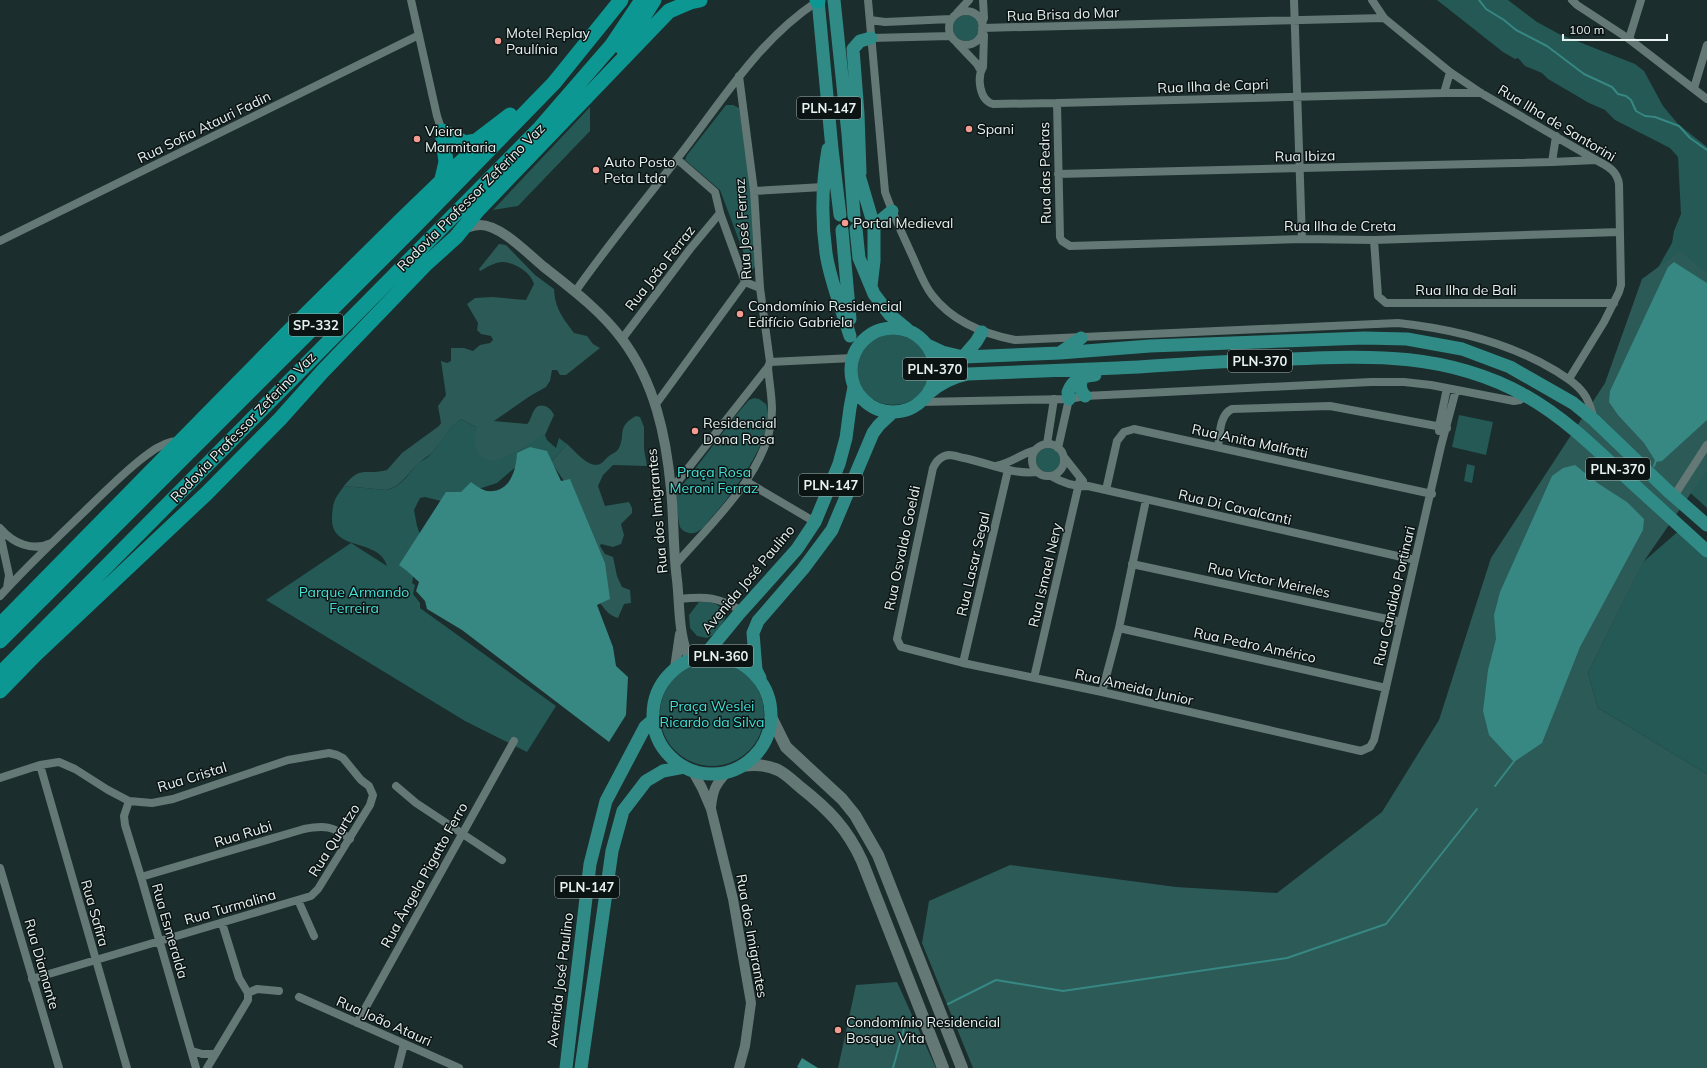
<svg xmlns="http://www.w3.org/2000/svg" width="1707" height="1068" font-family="Mulish,sans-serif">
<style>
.green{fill:#245956}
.forest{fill:#2b5a57}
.water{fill:#378782}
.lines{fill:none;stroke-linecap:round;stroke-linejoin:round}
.stream{stroke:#378782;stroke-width:2}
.minor{stroke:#647876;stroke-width:8}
.tertiary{stroke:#647876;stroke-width:10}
.secondary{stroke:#647876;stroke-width:12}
.primary{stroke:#308b87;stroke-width:13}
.motorway{stroke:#0d9792;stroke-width:15}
.poi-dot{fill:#f59c92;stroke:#0c1413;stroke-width:1.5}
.labels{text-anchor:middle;stroke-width:3;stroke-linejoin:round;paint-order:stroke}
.shield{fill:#0c1413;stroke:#a5afae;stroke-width:1}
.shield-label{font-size:13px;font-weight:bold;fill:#e6f1f0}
.street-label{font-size:14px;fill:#e6f1f0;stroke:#0c1413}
.poi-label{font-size:14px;fill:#e6f1f0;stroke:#0c1413;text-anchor:start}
.park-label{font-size:14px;fill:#44e1d9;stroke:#0c1413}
</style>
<rect width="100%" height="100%" fill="#1b2d2c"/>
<!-- green -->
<path class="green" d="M1437,0H1508L1537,22L1559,34L1635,64L1644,71L1663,106L1678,124L1707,147V412L1655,273L1672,243L1674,231L1681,214L1678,157L1670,148L1615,120L1605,110L1589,103L1548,79L1542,73L1525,66L1518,58L1515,59L1503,52Z
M953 28a13 13 0 1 1 26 0a13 13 0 1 1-26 0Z
M726,105H733L739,108L752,197L755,266L752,270L746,259L720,190L685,160L687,155Z
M590,107V131L518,206L493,210Z
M856 368a37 37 0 1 1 74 0a37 37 0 1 1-74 0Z
M754,398L759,399L766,404C778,434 731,496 712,517C707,523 702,531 694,533C689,534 683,532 680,527C678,520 675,497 678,491L741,409L749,400Z
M1459,415L1493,422L1486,455L1452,447Z
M461,419L476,427L475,433L508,456L531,441L545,435L547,440L556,448L559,438L567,444L551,462L532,453L497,483L441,501L425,497L420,498L414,510L417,526L421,537L412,583L415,585L413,594L420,603V608L556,706L527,752L465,721L266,600L351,543L387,566C379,537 330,553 332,517C333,500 335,499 344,486L386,490C400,488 408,475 416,465C420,461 425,460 429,456C441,444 447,428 461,419Z
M1036 460a12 12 0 1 1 24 0a12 12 0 1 1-24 0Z
M1707,456V508L1685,488Z
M1467,464L1475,466L1472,483L1464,481Z
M1682,528L1707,551V774L1598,708L1588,673L1642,563Z
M699,602C711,601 719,603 726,614C724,624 717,634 707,638L697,636L690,628L689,615Z
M660 714a52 52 0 1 1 104 0a52 52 0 1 1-104 0Z"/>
<!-- forest -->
<path class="forest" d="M499,244L506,245L535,275L554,289C555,309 563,318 574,333L587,336L593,344L600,348L566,375H560L557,370H552L550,381L546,387L530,396L494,421L527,424C533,419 532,402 545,406C550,408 552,411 554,415L545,435C530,442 508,460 492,461C487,461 483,458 479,454C473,446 474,436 476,427L461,419C449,427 444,439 435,449C430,456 424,458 419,463C408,472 402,487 386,490L344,486C361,464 365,476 387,470L402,453L439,426L441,423L438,406L446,395L441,361L447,363L451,361V348H464L473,351L480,345L490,343L493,340L491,336L481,334L477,330L478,323L467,304L475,298L492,297L526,300L534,284C530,272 517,264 504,262C496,261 487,267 480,271L479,269Z
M1680,251L1707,273V470L1642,564L1588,673L1598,708L1707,774V1068H973L922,943L929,901L1010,865L1176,887L1277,893L1382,812L1439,720L1491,558L1605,383L1642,279Z
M636,416L640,417L644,427V449L647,466L613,465L603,475L598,486L605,506L629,502L632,508V513L621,524L624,535L621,544L613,547L601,544L600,546L605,554L613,557L617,576L622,587L630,590L631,603L624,604L618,618C610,616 605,610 600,603L575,497L551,462L567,444C575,451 589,469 600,464C604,462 606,458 609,456C613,453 617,452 619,448C626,434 616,427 636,416Z
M897,982L936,1068H838L856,985Z"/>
<!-- water -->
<path class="water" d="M1674,262L1707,283V420L1662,461L1656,462L1644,443L1618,415L1609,402L1610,391L1668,267Z
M530,447L547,451L561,481L570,479L605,563L610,599L597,605L613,647L616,666L628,677L626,715L609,742L462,630L427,609L425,601L416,591L419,582L407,571L399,565L446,492H461L471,482C475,485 482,490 487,491C510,493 516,471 517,453Z
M1575,465L1599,484L1627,502L1644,519L1643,530L1580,647L1542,743L1514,762L1489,735L1483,711L1488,670L1496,639L1494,615L1500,592L1552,476L1563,468Z
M802,1058L818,1068H799L797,1067Z"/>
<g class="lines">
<!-- stream -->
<path class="stream" d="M1479,0L1486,9L1504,20L1516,30L1547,46L1584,74L1612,87L1618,94L1626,96L1631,100L1636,111L1645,116L1655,117L1679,126L1690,138L1707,150
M1654,466L1656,460
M1495,786L1515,760
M948,1004L996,980L1063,991L1287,958L1386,924L1477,809
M893,1068L905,1025"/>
<!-- minor -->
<path class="minor" d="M411,0L437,116L442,131
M868,0L885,192C892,212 901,231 910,251C917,265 922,282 932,295C952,321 984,334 1015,340L1398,323C1454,329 1508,342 1556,371C1567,378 1579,385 1586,397C1590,404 1592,412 1594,420
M1294,0L1302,239
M1372,0L1384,18L1450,72L1481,93L1596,160C1607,166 1617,170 1619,184L1621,285L1619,292L1604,322L1569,379
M1572,0L1577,5L1629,39L1707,99
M949 28a17 17 0 1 1 34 0a17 17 0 1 1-34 0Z
M957,13L969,0
M870,20L885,22L951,19
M982,23L984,18L983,0
M982,28L1384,18
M982,32L984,35L983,67C977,77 979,100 993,104L1057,103L1444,93
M871,38L951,36
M1629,39L1641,0
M957,43L977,64L981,71
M1450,72L1444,93H1481
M1694,88L1707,45
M1057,103L1060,237L1062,241L1070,246L1302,239L1374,240L1620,232
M1556,136L1552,162L1596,160
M677,159L715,192L720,213L745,282
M1058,174L1552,162
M754,191L823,187
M1374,240L1378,296L1386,303H1614
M0,241L419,35
M575,292C607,246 643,203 677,159C721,103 757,41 818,1
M622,339L690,249L720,213
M770,362L853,358
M921,402L1069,399L1085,396L1371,382H1404L1431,385L1514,401L1520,400L1525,395
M656,404L745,282L760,288
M1439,431V426L1447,388
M1032 460a16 16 0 1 1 32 0a16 16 0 1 1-32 0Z
M1047,444L1054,399
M1218,447C1220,435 1219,415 1232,409L1330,406L1447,428
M1058,448L1069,399
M1064,457L1083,481
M996,466C1011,463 1021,454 1035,450
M1037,472C1012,475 989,463 964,458C959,457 954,455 949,455C941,456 936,461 933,468L898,634L897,639L901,647L963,663L1102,692L1361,751L1370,747L1374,740L1441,446L1456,390
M1051,476C1063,483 1075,487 1088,486L1415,560
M747,482L815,522
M671,490L768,367
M1106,490L1117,441L1124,432L1134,429L1432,494
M1674,496L1707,445
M0,528C13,543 32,552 51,543
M0,534L9,575L7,588
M1132,564L1401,622
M675,565C711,523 772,469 772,410C772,396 769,381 768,367L770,362L760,288L754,191L739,76
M0,596C28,565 59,536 89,507C108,489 127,469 148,454C157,447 168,441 179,441
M679,599C707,596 718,597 742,611
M1119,628L1386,688
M963,663L1008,470
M1034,678L1080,479
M1102,692L1119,628L1146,500
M40,765L127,1068
M0,778L40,765L59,762L75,769L108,790L129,801L152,803L173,799L288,760L329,753L337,755L343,758L361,780L369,786L373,795L370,805L318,889L311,896L32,979
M396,786L416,803L502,860
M129,801L124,816L125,825L141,877L196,1068
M0,868L59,1068
M141,877L304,829C324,825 333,826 350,839
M298,900L314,936
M248,993L257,989L279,991
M299,997L459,1068
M357,1023L514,741
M192,1051L202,1054H215
M207,1068L248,1000V993L239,978L222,923
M398,1068L404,1044"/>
<!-- tertiary -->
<path class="tertiary" d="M462,229C467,228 474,225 480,225C501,225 528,254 544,267C572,289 601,311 622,339C655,383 666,436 671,489C674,519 673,550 677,580C680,606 678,636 690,660
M675,668L680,634
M692,770L702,788L711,809L733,899L747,980L751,1003L745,1046L739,1068
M711,807C713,790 715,785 727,772"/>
<!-- secondary -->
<path class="secondary" d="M772,719L786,747L842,799L855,815L878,855L962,1068
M742,766C754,764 767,765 778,770C786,774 793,781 800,787C828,809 847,828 862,861L943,1068"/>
<!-- primary -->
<path class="primary" d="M818,0L832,149L840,215
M834,0L848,134L854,216
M828,149C822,184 821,218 826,253C830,281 842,309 850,336
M856,165L874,226V261L871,286
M860,173L858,114L853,49L860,41L871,38
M874,226L892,211
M856,229L859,258L874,294L890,315L907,329
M842,230L850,319
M851 370a42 42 0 1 1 84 0a42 42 0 1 1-84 0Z
M927,345L942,352L963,357L1060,353L1150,346L1364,338L1407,339L1462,349L1510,367L1573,403L1594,420L1668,491L1707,525
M1061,352L1081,338
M963,357L976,342L982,332
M1084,376C1079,383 1079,389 1085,396
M929,393C941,383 953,377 968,374C1018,372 1067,370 1117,368C1160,366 1203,362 1246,361C1346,358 1435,345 1526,396C1565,418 1597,450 1629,480C1655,504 1681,527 1707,551
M1069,399L1068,392C1073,379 1082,376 1095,375
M705,655L738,615L797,549L815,522L839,464L846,438L850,408L854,387
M653 715a59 59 0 1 1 118 0a59 59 0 1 1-118 0Z
M760,678L756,670L753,633L758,621L803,569L832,530L873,433L879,425L893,412
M566,1068L590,864L606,801L645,727L653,720
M581,1068L612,851L623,811L646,781L663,771L684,767"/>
<!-- motorway -->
<path class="motorway" d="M817,0L818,1
M623,49L654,0
M442,131L465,143L476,141L510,115
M442,179L446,162L442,131
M0,625L290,330L402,219L484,140
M0,641L416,225L554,83L621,0
M0,674L540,128L612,45L642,0
M0,691L35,655L207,493L280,419L323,371L425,265L456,237L478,210L669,11L690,2L700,0"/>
</g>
<!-- markers -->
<g class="poi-dot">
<circle cx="498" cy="41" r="4"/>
<circle cx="969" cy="129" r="4"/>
<circle cx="417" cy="139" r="4"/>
<circle cx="596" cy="170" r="4"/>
<circle cx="845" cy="223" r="4"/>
<circle cx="740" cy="314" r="4"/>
<circle cx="695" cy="431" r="4"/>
<circle cx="838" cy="1030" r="4"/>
</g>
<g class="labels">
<!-- shield labels -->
<g class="shield">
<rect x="797" y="97" width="64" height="22" rx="3"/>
<rect x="289" y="314" width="54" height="22" rx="3"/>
<rect x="1228" y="350" width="64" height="22" rx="3"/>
<rect x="903" y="358" width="64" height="22" rx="3"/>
<rect x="1586" y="458" width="64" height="22" rx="3"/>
<rect x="799" y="474" width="64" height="22" rx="3"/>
<rect x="689" y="645" width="64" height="22" rx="3"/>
<rect x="555" y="876" width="64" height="22" rx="3"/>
</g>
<g class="shield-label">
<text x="829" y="113">PLN-147</text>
<text x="316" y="330">SP-332</text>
<text x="1260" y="366">PLN-370</text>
<text x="935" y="374">PLN-370</text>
<text x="1618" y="474">PLN-370</text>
<text x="831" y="490">PLN-147</text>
<text x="721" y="661">PLN-360</text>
<text x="587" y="892">PLN-147</text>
</g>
<!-- street labels -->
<g class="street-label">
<text transform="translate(1063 14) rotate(-2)" y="5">Rua Brisa do Mar</text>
<text transform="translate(1213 86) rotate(-2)" y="5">Rua Ilha de Capri</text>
<text transform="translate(1557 123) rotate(31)" y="5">Rua Ilha de Santorini</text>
<text transform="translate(204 127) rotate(-26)" y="5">Rua Sofia Atauri Fadin</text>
<text transform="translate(1305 156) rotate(-1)" y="5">Rua Ibiza</text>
<text transform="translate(1045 173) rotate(-91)" y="5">Rua das Pedras</text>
<text transform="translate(471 197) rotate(-45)" y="5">Rodovia Professor Zeferino Vaz</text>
<text x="1340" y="231">Rua Ilha de Creta</text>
<text transform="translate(743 229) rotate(-94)" y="5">Rua José Ferraz</text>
<text transform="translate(660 268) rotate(-52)" y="5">Rua João Ferraz</text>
<text x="1466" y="295">Rua Ilha de Bali</text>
<text transform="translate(243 427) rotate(-46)" y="5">Rodovia Professor Zeferino Vaz</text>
<text transform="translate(1250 441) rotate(12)" y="5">Rua Anita Malfatti</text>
<text transform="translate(1235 507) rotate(13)" y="5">Rua Di Cavalcanti</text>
<text transform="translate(657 511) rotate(-95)" y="5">Rua dos Imigrantes</text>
<text transform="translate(902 548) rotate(-78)" y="5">Rua Osvaldo Goeldi</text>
<text transform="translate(973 564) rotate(-77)" y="5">Rua Lasar Segal</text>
<text transform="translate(1045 575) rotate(-77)" y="5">Rua Ismael Nery</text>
<text transform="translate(748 579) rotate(-50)" y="5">Avenida José Paulino</text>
<text transform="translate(1269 580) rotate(12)" y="5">Rua Victor Meireles</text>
<text transform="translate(1394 596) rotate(-77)" y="5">Rua Candido Portinari</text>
<text transform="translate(1255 645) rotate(12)" y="5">Rua Pedro Américo</text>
<text transform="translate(1134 687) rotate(13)" y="5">Rua Ameida Junior</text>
<text transform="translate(192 777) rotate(-17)" y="5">Rua Cristal</text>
<text transform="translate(243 834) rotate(-17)" y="5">Rua Rubi</text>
<text transform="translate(334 840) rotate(-58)" y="5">Rua Quartzo</text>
<text transform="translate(424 875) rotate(-61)" y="5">Rua Ângela Pigatto Ferro</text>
<text transform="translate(230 907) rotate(-16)" y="5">Rua Turmalina</text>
<text transform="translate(95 913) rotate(74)" y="5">Rua Safira</text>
<text transform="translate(170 931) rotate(74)" y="5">Rua Esmeralda</text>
<text transform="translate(752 936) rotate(80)" y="5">Rua dos Imigrantes</text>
<text transform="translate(42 964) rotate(74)" y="5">Rua Diamante</text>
<text transform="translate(560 980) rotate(-83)" y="5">Avenida José Paulino</text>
<text transform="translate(384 1021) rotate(24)" y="5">Rua João Atauri</text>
</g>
<!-- poi labels -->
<g class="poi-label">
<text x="506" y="38">Motel Replay<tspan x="506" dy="16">Paulínia</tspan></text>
<text x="977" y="134">Spani</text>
<text x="425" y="136">Vieira<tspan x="425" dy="16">Marmitaria</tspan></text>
<text x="604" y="167">Auto Posto<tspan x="604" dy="16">Peta Ltda</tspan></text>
<text x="853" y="228">Portal Medieval</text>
<text x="748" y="311">Condomínio Residencial<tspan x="748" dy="16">Edifício Gabriela</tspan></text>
<text x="703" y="428">Residencial<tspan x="703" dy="16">Dona Rosa</tspan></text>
<text x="846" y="1027">Condomínio Residencial<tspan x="846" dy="16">Bosque Vita</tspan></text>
</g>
<!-- park labels -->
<g class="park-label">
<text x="714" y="477">Praça Rosa<tspan x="714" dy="16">Meroni Ferraz</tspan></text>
<text x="354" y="597">Parque Armando<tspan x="354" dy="16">Ferreira</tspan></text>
<text x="712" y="711">Praça Weslei<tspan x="712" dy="16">Ricardo da Silva</tspan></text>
</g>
</g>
<!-- scale -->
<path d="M1563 34v6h104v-6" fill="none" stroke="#e6f1f0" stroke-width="2"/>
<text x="1569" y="34" font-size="12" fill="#e6f1f0" stroke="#0c1413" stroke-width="3" paint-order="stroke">100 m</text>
</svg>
